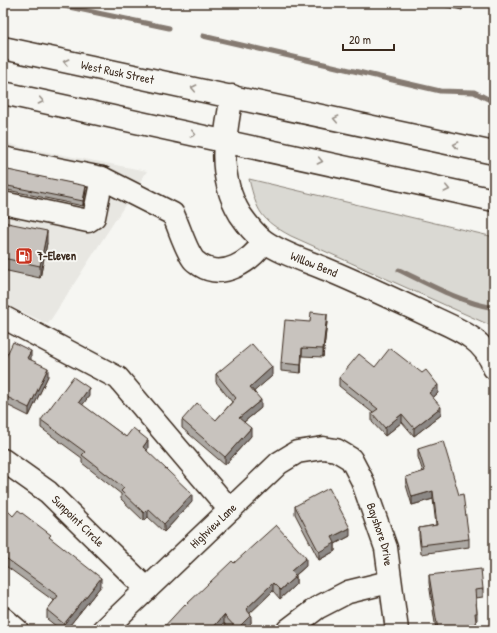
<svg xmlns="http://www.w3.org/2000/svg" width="497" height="633" font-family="'Patrick Hand',sans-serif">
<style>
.built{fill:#e8e7e2}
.green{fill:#dad9d3;stroke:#8a8278}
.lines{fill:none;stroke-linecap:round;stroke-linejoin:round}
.stream{stroke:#857a71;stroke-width:5}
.minor-casing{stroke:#3b2a1e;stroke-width:25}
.major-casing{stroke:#3b2a1e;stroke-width:25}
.minor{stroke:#f6f6f2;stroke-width:22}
.major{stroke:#f6f6f2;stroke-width:22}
.wall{fill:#aca8a3;stroke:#3b2a1e}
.shaded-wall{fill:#8c8885;stroke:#3b2a1e}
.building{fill:#c8c3be;stroke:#3b2a1e}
.oneway{stroke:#989088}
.labels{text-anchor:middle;stroke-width:4;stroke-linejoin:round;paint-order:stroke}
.street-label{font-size:12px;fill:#3b2a1e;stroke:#f6f6f2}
.poi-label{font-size:12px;font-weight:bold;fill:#3b2a1e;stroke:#f6f6f2;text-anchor:start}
</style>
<rect width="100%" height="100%" fill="#f6f6f2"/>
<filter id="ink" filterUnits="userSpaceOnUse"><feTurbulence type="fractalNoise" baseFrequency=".025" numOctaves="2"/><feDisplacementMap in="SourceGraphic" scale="8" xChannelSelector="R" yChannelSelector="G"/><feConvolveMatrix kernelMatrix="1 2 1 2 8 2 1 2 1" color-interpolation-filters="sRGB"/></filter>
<g filter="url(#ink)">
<!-- built -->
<path class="built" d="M3,142L21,147L147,171L48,324L3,303Z"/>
<!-- green -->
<path class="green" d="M249,179L494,237V327L291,236C261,220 257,212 249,179Z"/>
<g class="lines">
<!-- stream -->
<path class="stream" d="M50,3L169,28
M203,36L440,91L474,92L494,102
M399,270C430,285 460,302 494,308"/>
<defs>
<g id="minor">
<path id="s1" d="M232,96C224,138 217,176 240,214C247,224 254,234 264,241C282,254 307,261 328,270C364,285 400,302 436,319C460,330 485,340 494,368"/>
<path d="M3,158L102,178L173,214C179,227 185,248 193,259C194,261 198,263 200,265C223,280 250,262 264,242"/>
<path d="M3,203L88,221L94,217L102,178"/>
<path d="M3,317L118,378L230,510"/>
<path id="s2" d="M3,460L48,492L147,589"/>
<path d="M3,618L17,630"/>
<path id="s3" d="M104,630L279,463L297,452L323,448L336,450L351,459L362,480L386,548L397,630"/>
<path d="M288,630L317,608L348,592L389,582"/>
</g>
<g id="major">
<path id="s4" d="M3,48L494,153"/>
<path d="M3,93L494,200"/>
</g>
</defs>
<!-- minor casing -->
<use href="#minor" class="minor-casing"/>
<!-- major casing -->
<use href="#major" class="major-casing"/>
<!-- minor -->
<use href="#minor" class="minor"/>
<!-- major -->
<use href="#major" class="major"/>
</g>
<!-- wall -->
<path class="wall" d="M428,3H463L462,10Z
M3,169L86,190L83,206L3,189Z
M3,222L47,243L40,278L3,270Z
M310,322H327L323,357L302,356L301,373L281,371V363Z
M31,359V360L48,376L29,416L3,403V363Z
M375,367L438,393L433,398L441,415L414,436L402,422L385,436L372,422V413H373L339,386V378Z
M216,374L272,376L254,391L261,408L244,422L251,436L225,465L182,428V420H216L232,402L216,382Z
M89,396L82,405L126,437L148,448L147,451L192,502L164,532L148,517L144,521L121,499V494L82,463V458L41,428V420Z
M418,449L469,539V547L421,554L419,536V528L436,525L433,499L412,505L406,485V477L423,472L418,457Z
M3,506L13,516L51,539L101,586L66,630H61L47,619V610L54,601L3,564Z
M295,506L350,536L335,544V551L319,560L295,514Z
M234,563L306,566L296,575V584L280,599L273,591L250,613L251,623L244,630H230L224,623L186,605Z
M429,575L483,589V597L476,598L477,613V621H476L477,630H436L429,583Z"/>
<!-- shaded-wall -->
<path class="shaded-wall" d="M462,3H463L462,10Z
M86,186V190L83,206V201Z
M47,231V243L40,278V266Z
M327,314V322L323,357V349Z
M302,348V356L301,373V365Z
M31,351V359L27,366V358Z
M272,367V376L250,395V387Z
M48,368V376L29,416V408Z
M438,385V393L429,401V393Z
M89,388V396L79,410V402Z
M261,400V408L239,426V418Z
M441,407V415L414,436V428Z
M402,414V422L385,436V428Z
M251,428V436L225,465V457Z
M148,440V448L143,455V447Z
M433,491V499L412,505V497Z
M192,494V502L164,532V524Z
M148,509V517L144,521V513Z
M350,528V536L335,544V551L319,560V552L332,537Z
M306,558V566L291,579V571Z
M296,576V584L280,599V590Z
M101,578V586L66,630H64V624Z
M273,583V591L246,617V609Z
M224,615V623L218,630H211Z
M251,615V623L244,630H237V629Z"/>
<!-- building -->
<path class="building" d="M3,169L86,186L83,201L3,185Z
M3,222L47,231L40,266L3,258Z
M311,312L327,314L323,349L302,348L301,365L281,363L285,320L310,322Z
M13,342L31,351L27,358L48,368L29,408L3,395V363Z
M252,344L272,367L250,387L261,400L239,418L251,428L225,457L182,420L197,403L216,420L236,398L216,374Z
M390,348L422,373L426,370L438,385L429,393L441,407L414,428L402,414L385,428L372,413L378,409L339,378L359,354L375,367Z
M73,377L89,388L79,402L126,437L133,428L148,440L143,447L192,494L164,524L148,509L144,513L121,491L124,488L82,455L85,452L41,420Z
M443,441L459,495L463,494L469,539L421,545L419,528L437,525L433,491L412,497L406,477L425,471L418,449Z
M329,488L350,528L332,537L335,543L319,552L295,506Z
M3,506L13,516L18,510L51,535L49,537L101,578L64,624L47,610L58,596L3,556Z
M276,525L306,558L291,571L296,576L280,590L273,583L246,609L251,615L237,629L224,615L211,630H161L185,604L186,605L232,561L234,563Z
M481,569L483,589L475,590L477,613H475L477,630H438L429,575Z"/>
<!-- one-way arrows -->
<defs><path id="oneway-chevron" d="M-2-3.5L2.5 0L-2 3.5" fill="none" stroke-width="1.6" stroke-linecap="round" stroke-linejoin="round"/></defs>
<g class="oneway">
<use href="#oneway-chevron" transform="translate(66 62) rotate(-168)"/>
<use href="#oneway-chevron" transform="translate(194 88) rotate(-168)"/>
<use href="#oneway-chevron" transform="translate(41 101) rotate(12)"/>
<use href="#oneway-chevron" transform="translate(336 119) rotate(-168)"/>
<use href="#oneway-chevron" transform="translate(193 134) rotate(12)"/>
<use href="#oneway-chevron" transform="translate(456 145) rotate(-168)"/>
<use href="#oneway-chevron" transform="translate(320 161) rotate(12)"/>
<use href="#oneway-chevron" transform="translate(447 189) rotate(13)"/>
</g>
</g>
<!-- icons -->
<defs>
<symbol id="fuel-square" viewBox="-11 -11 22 22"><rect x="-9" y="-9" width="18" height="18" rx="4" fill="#c8321e" stroke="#f6f6f2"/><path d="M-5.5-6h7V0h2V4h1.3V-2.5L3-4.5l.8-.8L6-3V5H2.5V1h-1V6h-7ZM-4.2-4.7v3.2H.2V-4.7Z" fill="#fff"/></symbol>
</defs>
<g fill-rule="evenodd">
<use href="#fuel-square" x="14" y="246" width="20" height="20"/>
</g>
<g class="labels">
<!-- street labels -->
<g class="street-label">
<text dy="4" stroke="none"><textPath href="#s4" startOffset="117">West Rusk Street</textPath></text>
<text dy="4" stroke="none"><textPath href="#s1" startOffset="213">Willow Bend</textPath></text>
<text dy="4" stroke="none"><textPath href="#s2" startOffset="97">Sunpoint Circle</textPath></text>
<text dy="4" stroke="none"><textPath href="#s3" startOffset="151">Highview Lane</textPath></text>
<text dy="4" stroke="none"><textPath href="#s3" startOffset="401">Bayshore Drive</textPath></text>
</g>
<!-- poi labels -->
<g class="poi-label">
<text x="37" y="260">7-Eleven</text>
</g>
</g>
<!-- margin -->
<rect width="497" height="633" fill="none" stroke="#f6f6f2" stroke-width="16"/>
<rect x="8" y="8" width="481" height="617" fill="none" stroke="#3b2a1e" stroke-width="1.5" filter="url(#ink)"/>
<!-- scale -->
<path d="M343 44v6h51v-6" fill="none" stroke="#3b2a1e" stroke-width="2"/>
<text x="349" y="44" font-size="12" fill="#3b2a1e" stroke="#f6f6f2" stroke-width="3" paint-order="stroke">20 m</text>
</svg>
